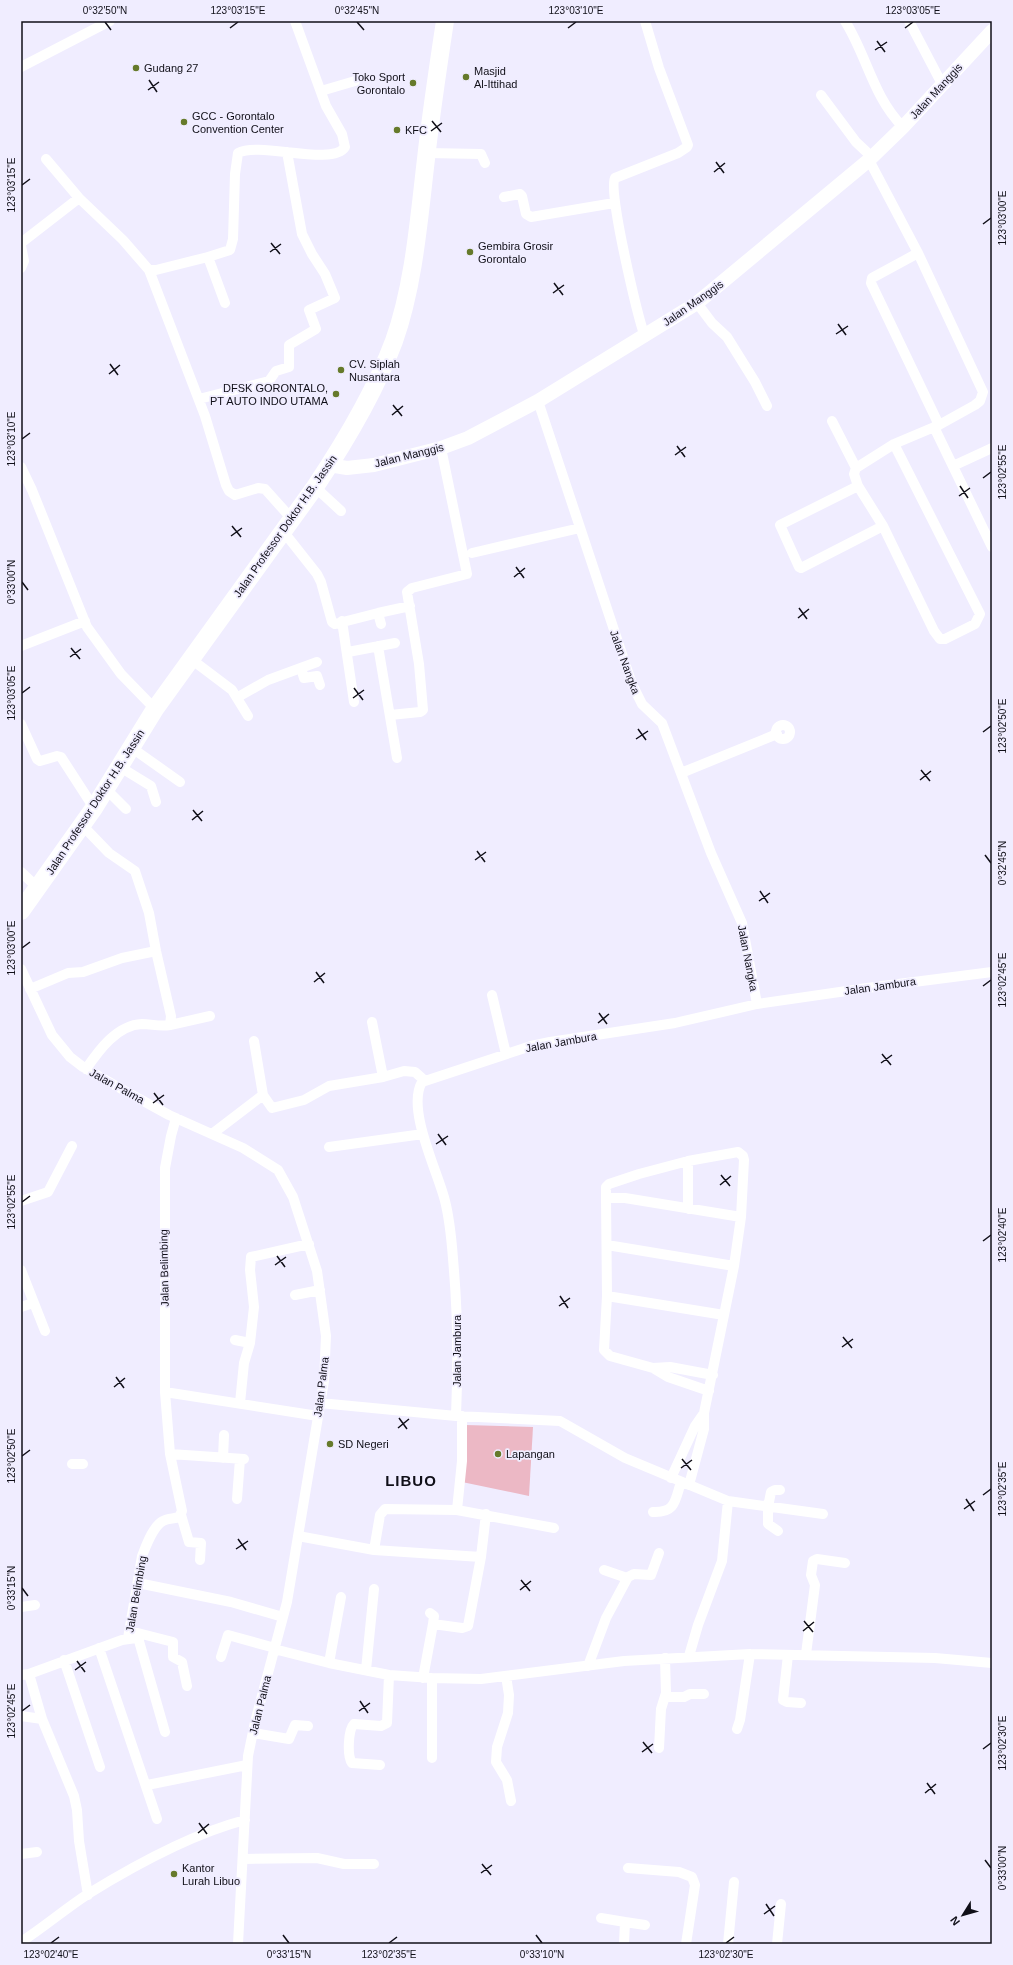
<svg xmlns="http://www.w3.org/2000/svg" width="1013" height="1965" font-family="Helvetica,sans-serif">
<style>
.green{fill:#ecb8c5}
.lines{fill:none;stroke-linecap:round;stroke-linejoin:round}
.street{stroke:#fff;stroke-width:10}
.secondary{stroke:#fff;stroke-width:14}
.highway{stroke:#fff;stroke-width:18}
.ticks{fill:none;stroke:#100f18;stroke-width:1.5}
.poi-dot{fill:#667a2b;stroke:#f0edff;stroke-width:1.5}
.labels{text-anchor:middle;stroke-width:3.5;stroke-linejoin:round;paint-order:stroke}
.poi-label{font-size:11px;fill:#100f18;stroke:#f0edff;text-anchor:start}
.street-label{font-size:11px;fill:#100f18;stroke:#f0edff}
.district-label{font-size:15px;font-weight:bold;letter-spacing:1px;fill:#100f18;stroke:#f0edff}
.neatline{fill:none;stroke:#100f18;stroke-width:1.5}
.ticks-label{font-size:10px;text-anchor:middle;fill:#100f18}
</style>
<rect width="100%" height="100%" fill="#f0edff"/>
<!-- green -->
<path class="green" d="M465,1425L533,1427L529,1496L462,1482Z"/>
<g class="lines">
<!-- street -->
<path class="street" d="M845,21C867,56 873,97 903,127
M909,21L942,84
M21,67L110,21
M321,91L355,81
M821,95L856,142L872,157
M427,153L481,154L485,163
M46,159L79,198L123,240L149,270H156L208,257L230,250L233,239L235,174L238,153C259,141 332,167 345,147L342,134L326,106L295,21
M869,160L918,253L983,392L980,401L975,405L939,425L894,444L856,468L854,474L858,486L883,526L934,631L940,639H945L975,624L980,614L894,444
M504,197L520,194L522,196L526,214L531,217L614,203
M21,243L79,198
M21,246L24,261L21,268
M918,253L872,278L871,283L939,425
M208,257L225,303
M149,270L205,416L226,485L229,491L235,495L258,488L265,489L291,518
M697,303L712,323L727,337L755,382L767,406
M645,337C638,317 607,189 615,178L678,153L687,147L688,145L659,68L645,21
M199,399L269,381L276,371L289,367V345L316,329L309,310L335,298L325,274L312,254L302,234L287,152
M538,401L632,684L642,704L662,723L711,853L742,923L757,1004
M832,421L856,468
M934,427L992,547
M953,466L992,448
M21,467L32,490L87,627L121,674L155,709
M858,486L780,525L799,567L801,568L883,526
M315,487L341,511
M283,531L317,574L321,582L332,622L335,624L378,613
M472,553L580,528
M342,621L354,702
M381,624L378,613L410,606
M21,646L85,621
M378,646L397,758
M348,652L395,643
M191,659L232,690L248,716
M301,668L304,678L317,676L320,685
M238,697L268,680L317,662
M390,715L420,712L423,710L419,664L407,592L412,588L467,574L441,448
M21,724L37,759L40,761L57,756L61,757L94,808
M776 732a7 7 0 1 1 14 0a7 7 0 1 1-14 0Z
M132,748L180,782
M120,767L151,786L156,802
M681,773L777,734
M106,789L126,809
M82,825L109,853L135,871L149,913L156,951L171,1016L170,1025C160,1027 152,1024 142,1024C117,1025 99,1050 86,1069
M21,872L38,888
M21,969L52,1035L70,1057L83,1067L125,1091L169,1115L243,1148L278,1170L293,1197L317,1271L326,1336L324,1381L287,1602L255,1722L248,1756L238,1944
M30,989L68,973L83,972L122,958L156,951
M492,995L506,1054
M372,1022L383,1077
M170,1025L210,1016
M254,1041L263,1095L272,1108L304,1100L329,1086L383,1077L404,1071L415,1072L424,1080
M212,1134L263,1095
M329,1147L423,1134
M606,1198V1187L609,1184L639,1174L688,1161L738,1152L743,1156L744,1160L741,1217
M21,1201L48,1192L72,1146
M688,1209V1161
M607,1245L734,1266L704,1413V1429L689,1485
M21,1270L45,1331
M295,1295L320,1290
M607,1296L724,1315
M21,1307L33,1303
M235,1340L250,1343L244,1363L240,1403
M250,1343L254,1307L250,1270L251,1257L309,1244
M653,1368L670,1367L713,1375
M709,1391L668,1377L653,1368L610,1356L604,1350L607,1296L606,1198H625L741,1217L734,1266
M165,1392L318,1416
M320,1403L456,1416L560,1421L625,1458L728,1501L722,1561L698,1625L689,1656
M456,1416C458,1367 458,1319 454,1271C452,1247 451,1224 445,1201C438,1172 406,1109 422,1082L531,1046L550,1042L675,1023L757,1004L867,988L992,972
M170,1454L244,1459
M223,1458L224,1435
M72,1464H83
M671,1478L695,1426L704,1413
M237,1499L240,1459
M728,1501L823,1514
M457,1510L462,1461V1416
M653,1512C676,1513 675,1500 681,1482
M181,1515L189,1542L201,1543L200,1560
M778,1531L768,1524V1507L771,1492L775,1490H780
M298,1536L374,1550L481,1557
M374,1550L380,1515L385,1509L457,1510L554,1528
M604,1570L627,1578
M138,1583L231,1602L283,1617
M21,1607L35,1605
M430,1613L434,1616L433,1624
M130,1631L173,1642V1657L182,1662L187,1686
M128,1638L142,1556C146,1546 153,1526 163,1521C168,1518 174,1519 179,1517L182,1511L170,1454L165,1392V1168L171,1136L176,1118
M99,1648L157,1819
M274,1649L329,1663L389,1675L432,1678L481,1679L624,1661L750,1654L935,1658L992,1663
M806,1654L815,1585L811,1575L813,1561L817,1559L845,1563
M788,1655L783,1700L787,1702L801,1703
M221,1657L228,1635L275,1648
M64,1660L100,1767
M329,1663L341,1597
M588,1666L606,1618L628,1577L634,1574L651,1575L659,1553
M366,1670L374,1589
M29,1674L42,1719L74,1796L77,1810L79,1841L88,1895
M21,1675L29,1674L122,1640L136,1638L139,1641L165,1732
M506,1676L509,1695L508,1713L497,1747L496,1762L507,1780L511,1801
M423,1678L433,1624L462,1628L468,1626L481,1557L486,1514
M666,1697H684L690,1694H704
M21,1716L42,1719
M737,1729L740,1720L750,1654
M253,1733L289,1739L295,1725L308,1726
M659,1748L661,1709L666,1693L665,1658
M432,1758V1678
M380,1765L352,1763C347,1756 348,1730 354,1724L381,1726L387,1723L389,1675
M147,1785L247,1765
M21,1854L37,1852
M244,1859L317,1858L344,1864H374
M628,1868L679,1872L692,1877L695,1885L686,1944
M601,1918L625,1922L624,1944
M625,1922L645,1925
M21,1942C44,1927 65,1909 88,1894C135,1865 191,1834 245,1820
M728,1944L734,1882
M777,1944L781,1904"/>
<!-- secondary -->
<path class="secondary" d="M329,465L347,468L374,465L441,448L468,438L538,401L697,303L869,160L903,127L992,31"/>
<!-- highway -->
<path class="highway" d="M21,911L94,808L155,709L315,487C345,442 375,392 394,341C414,285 419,218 426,159C431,113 438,67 445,21"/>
</g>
<!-- ticks -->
<path class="ticks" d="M105,22L111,30M357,22L364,30M230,28L238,22M568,28L576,22M905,28L913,22M877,41L885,52M875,50L887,42M149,80L157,92M148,90L159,82M432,121L441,132M431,131L442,123M716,162L724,173M714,172L725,163M22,185L30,179M983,224L991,218M271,243L280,254M270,252L281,244M554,283L563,295M553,293L564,285M838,324L846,335M836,334L848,326M110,364L118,375M109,374L120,365M393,405L402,416M392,415L403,406M22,439L30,433M677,446L685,457M675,455L686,447M983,478L991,472M960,486L968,498M959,496L970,488M232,526L241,537M231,536L242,528M516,567L524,578M514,577L525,568M22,582L28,590M799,608L807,619M798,618L809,609M71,648L80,659M70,657L81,649M354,688L363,700M22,693L30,687M353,698L364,690M638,729L646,740M983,732L991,726M636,739L648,731M921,770L930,781M920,780L931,771M193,810L202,821M192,820L203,811M477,851L485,862M985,855L991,863M475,860L486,852M760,891L768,903M759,901L770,893M22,948L30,942M316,972L324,983M314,982L325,973M983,986L991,980M599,1013L607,1024M598,1023L609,1014M882,1054L891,1065M881,1063L892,1055M154,1093L163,1105M153,1103L164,1095M438,1134L446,1145M436,1144L448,1136M721,1175L730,1186M720,1185L731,1176M22,1202L30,1196M983,1241L991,1235M277,1256L285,1267M275,1265L286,1257M560,1296L568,1308M559,1306L570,1298M843,1337L852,1348M842,1347L853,1339M116,1377L124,1388M114,1387L125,1378M399,1418L407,1429M398,1428L409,1419M22,1456L30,1450M682,1459L691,1470M681,1468L692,1460M983,1495L991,1489M966,1499L974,1511M964,1509L975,1501M238,1539L246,1550M236,1549L248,1541M521,1580L530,1591M22,1588L28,1596M520,1590L531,1581M804,1621L813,1632M803,1631L814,1622M77,1661L85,1672M75,1670L86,1662M360,1701L368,1713M22,1711L30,1705M359,1711L370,1703M643,1742L652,1753M983,1749L991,1743M642,1752L653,1744M927,1783L935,1794M925,1793L936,1784M199,1823L207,1834M198,1833L209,1824M985,1860L991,1868M482,1864L491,1875M481,1873L492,1865M766,1904L774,1916M764,1914L775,1906M283,1935L289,1943M536,1935L542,1943M51,1943L59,1937M389,1943L397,1937M726,1943L734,1937"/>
<!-- markers -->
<g class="poi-dot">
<circle cx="136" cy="68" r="4"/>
<circle cx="466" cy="77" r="4"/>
<circle cx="413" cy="83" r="4"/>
<circle cx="184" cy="122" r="4"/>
<circle cx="397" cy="130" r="4"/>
<circle cx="470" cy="252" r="4"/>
<circle cx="341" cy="370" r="4"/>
<circle cx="336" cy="394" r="4"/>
<circle cx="330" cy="1444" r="4"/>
<circle cx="498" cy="1454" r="4"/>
<circle cx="174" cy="1874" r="4"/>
</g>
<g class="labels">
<!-- poi labels -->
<g class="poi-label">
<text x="144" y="72">Gudang 27</text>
<text x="474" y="75">Masjid<tspan x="474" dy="13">Al-Ittihad</tspan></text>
<text x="405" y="81" text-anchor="end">Toko Sport<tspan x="405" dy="13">Gorontalo</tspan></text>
<text x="192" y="120">GCC - Gorontalo<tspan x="192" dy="13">Convention Center</tspan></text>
<text x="405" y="134">KFC</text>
<text x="478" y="250">Gembira Grosir<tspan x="478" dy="13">Gorontalo</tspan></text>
<text x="349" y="368">CV. Siplah<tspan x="349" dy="13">Nusantara</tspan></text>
<text x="328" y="392" text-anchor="end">DFSK GORONTALO,<tspan x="328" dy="13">PT AUTO INDO UTAMA</tspan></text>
<text x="338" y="1448">SD Negeri</text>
<text x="506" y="1458">Lapangan</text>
<text x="182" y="1872">Kantor<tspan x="182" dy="13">Lurah Libuo</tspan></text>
</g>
<!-- street labels -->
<g class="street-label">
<text transform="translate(936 91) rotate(-47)" y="4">Jalan Manggis</text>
<text transform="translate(693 303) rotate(-35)" y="4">Jalan Manggis</text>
<text transform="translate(409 455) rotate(-14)" y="4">Jalan Manggis</text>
<text transform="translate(285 526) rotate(-55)" y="4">Jalan Professor Doktor H.B. Jassin</text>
<text transform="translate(625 662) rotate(70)" y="4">Jalan Nangka</text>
<text transform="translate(95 802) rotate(-57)" y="4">Jalan Professor Doktor H.B. Jassin</text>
<text transform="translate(748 958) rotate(79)" y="4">Jalan Nangka</text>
<text transform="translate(880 986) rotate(-8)" y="4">Jalan Jambura</text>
<text transform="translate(561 1042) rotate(-10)" y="4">Jalan Jambura</text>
<text transform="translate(117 1086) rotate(29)" y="4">Jalan Palma</text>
<text transform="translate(164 1268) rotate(-91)" y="4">Jalan Belimbing</text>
<text transform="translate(457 1351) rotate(-90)" y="4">Jalan Jambura</text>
<text transform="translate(321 1387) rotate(-83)" y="4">Jalan Palma</text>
<text transform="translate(136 1594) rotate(-80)" y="4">Jalan Belimbing</text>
<text transform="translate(260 1705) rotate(-76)" y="4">Jalan Palma</text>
</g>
<!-- district labels -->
<g class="district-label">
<text x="411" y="1486">LIBUO</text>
</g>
</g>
<!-- border -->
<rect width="1013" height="1965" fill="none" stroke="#f0edff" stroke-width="44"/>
<!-- north arrow -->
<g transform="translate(963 1915) rotate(233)" stroke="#f0edff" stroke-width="3" paint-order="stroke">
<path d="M0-3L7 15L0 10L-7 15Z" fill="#100f18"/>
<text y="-6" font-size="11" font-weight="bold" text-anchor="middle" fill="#100f18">N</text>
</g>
<rect x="22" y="22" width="969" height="1921" class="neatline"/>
<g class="ticks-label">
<text x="105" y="14">0°32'50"N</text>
<text x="238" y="14">123°03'15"E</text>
<text x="357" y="14">0°32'45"N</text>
<text x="576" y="14">123°03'10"E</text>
<text x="913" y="14">123°03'05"E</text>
<text transform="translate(11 185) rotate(-90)" y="4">123°03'15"E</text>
<text transform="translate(1002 218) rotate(-90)" y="4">123°03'00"E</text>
<text transform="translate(11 439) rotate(-90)" y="4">123°03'10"E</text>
<text transform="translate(1002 472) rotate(-90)" y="4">123°02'55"E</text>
<text transform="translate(11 582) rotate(-90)" y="4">0°33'00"N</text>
<text transform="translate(11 693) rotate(-90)" y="4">123°03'05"E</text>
<text transform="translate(1002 726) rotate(-90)" y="4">123°02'50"E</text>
<text transform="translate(1002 863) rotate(-90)" y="4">0°32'45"N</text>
<text transform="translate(11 948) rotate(-90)" y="4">123°03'00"E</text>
<text transform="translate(1002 980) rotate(-90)" y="4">123°02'45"E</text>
<text transform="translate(11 1202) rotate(-90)" y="4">123°02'55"E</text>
<text transform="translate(1002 1235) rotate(-90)" y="4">123°02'40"E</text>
<text transform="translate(11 1456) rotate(-90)" y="4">123°02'50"E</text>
<text transform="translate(1002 1489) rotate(-90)" y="4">123°02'35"E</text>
<text transform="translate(11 1588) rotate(-90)" y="4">0°33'15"N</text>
<text transform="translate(11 1711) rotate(-90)" y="4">123°02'45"E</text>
<text transform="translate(1002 1743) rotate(-90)" y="4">123°02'30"E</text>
<text transform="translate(1002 1868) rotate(-90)" y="4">0°33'00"N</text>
<text x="51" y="1958">123°02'40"E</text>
<text x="289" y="1958">0°33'15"N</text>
<text x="389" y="1958">123°02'35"E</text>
<text x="542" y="1958">0°33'10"N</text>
<text x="726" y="1958">123°02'30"E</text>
</g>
</svg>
